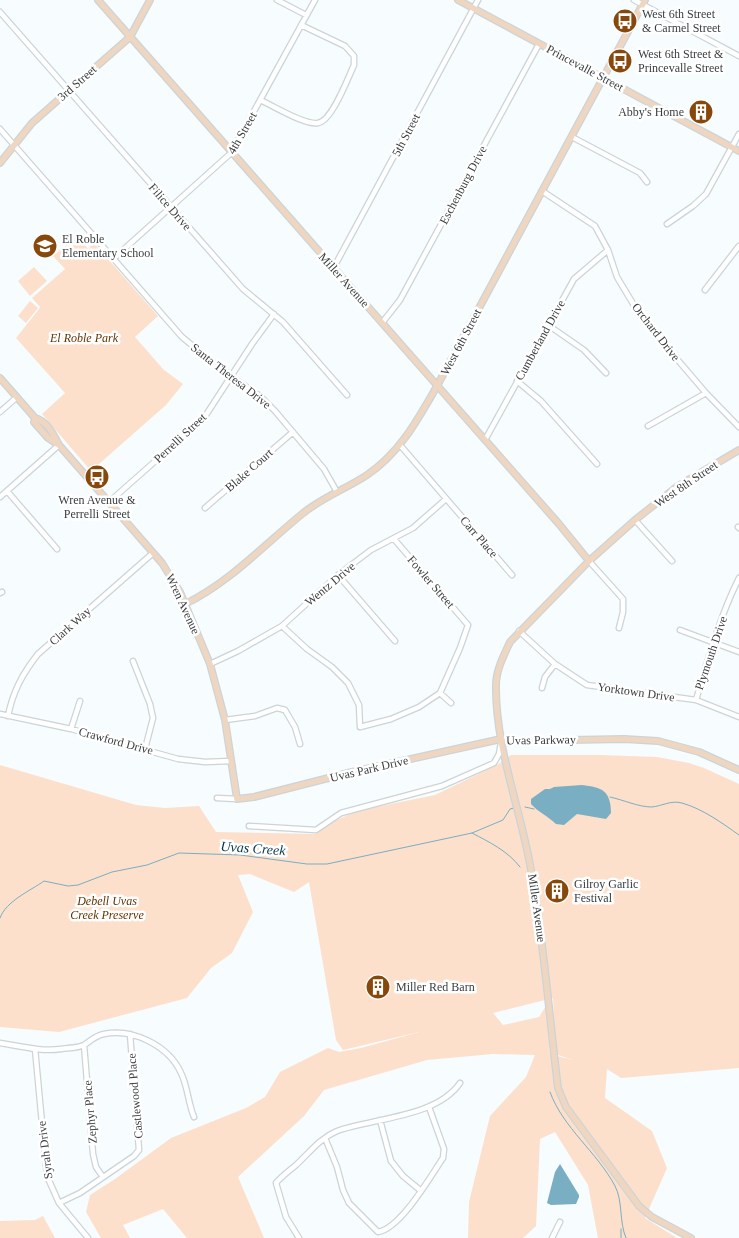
<svg xmlns="http://www.w3.org/2000/svg" width="739" height="1238" font-family="'Times New Roman',serif">
<style>
.green{fill:#fce0cb;fill-rule:evenodd}
.water{fill:#7aaec2}
.lines{fill:none;stroke-linecap:round;stroke-linejoin:round}
.stream{stroke:#7aaec2;stroke-width:1}
.street-casing{stroke:#cbd4d8;stroke-width:7}
.secondary-casing{stroke:#cbd4d8;stroke-width:8}
.street{stroke:#fff;stroke-width:4.5}
.secondary{stroke:#efd6c0;stroke-width:5.5}
.labels{text-anchor:middle;stroke-width:5;stroke-linejoin:round;paint-order:stroke}
.poi-label{font-size:12px;fill:#393d3f;stroke:#fff;text-anchor:start}
.street-label{font-size:12px;fill:#393d3f;stroke:#fff}
.park-label{font-size:12px;font-style:italic;fill:#643200;stroke:#fff}
.water-label{font-size:14px;font-style:italic;fill:#053645;stroke:#fff}
</style>
<rect width="100%" height="100%" fill="#f7fcfe"/>
<!-- green -->
<path class="green" d="M79,238L88,249L94,243L158,316L135,337L164,370L183,384L166,405L91,471L42,414L65,393L16,338L39,309L40,307L32,298L65,269L53,256L71,241Z
M34,267L47,281L30,296L18,281Z
M30,301L38,308L26,323L18,316Z
M511,755H600L657,757L689,763L704,768L739,784V1068L621,1078L607,1069L605,1098L652,1131L667,1168L645,1218L677,1238H598L588,1185L555,1132L540,1139L536,1226L523,1238H468L469,1202L490,1116L526,1077L535,1055L493,1054L427,1060L324,1090L304,1116L238,1177L264,1238H187L163,1209L123,1225L130,1238H101L86,1212L90,1195L115,1179L171,1138L246,1108L265,1097L280,1072L328,1048L339,1052L361,1048L423,1031L343,1050L336,1040L309,882L294,892L250,874L238,875L253,912L232,953L211,968L187,998L59,1032L0,1027V765L136,805L165,808L199,806L216,832L315,834L335,821L356,811L435,795L497,765ZM553,998L556,1054L572,1060L550,1054L546,1006L539,1017L503,1025L493,1013Z
M43,1216L55,1238H0V1221L35,1220Z"/>
<!-- water -->
<path class="water" d="M582,785C602,787 611,791 611,813L606,819L577,814L564,825L556,824C548,816 538,812 531,804V799L545,789H550L554,787Z
M560,1164L579,1195V1197L576,1204L551,1205L547,1203L555,1172Z"/>
<g class="lines">
<!-- stream -->
<path class="stream" d="M610,797C624,800 638,807 652,807C662,806 671,800 682,803C703,809 722,823 739,835
M525,807L534,809
M472,833C489,842 508,851 520,867
M0,918C6,901 30,891 44,881L68,886L78,885L112,872L147,865L179,853L240,855L307,864H327L472,833L503,820L510,809L514,808
M550,1092C563,1128 597,1152 615,1186C623,1201 619,1222 626,1238
M621,1238V1229"/>
<defs>
<path id="street" d="M277,0L306,15
M634,0L739,56
M0,12L243,289L283,322L347,395
M260,100C274,106 304,125 318,123C332,121 348,78 354,65V56L345,46L301,25
M0,129L182,337L226,373L260,396L275,411L324,469L337,492
M572,137L640,173L647,182
M542,191L595,226L608,250L617,277L641,317L706,393L739,427
M667,224L693,206L706,194L739,134
M113,259L231,153L315,0
M333,269L478,0
M705,290L739,246
M382,323L400,300L539,44
M548,325L584,350L606,373
M517,381L541,401L597,464
M0,412L17,397
M648,426L706,393
M485,440L574,279L608,250
M400,445L512,575
M7,491L57,549
M0,497L59,445
M109,502L204,418L252,344L274,314
M205,508L293,432
M635,520L672,561
M738,527L739,528
M589,561L623,599V612L619,628
M338,575L395,641
M0,593L2,592
M282,626L307,649L332,667L348,683L359,705L360,727L391,719L419,707L440,693L460,648L468,625L394,539
M680,630L739,652
M519,631L555,664L587,685L696,700L739,717
M133,661L150,704L153,718L145,749
M210,664L238,651L282,626L338,575L371,550L413,528L446,499
M542,688L545,677L555,664
M440,693L451,703
M696,700C708,659 720,616 739,578
M0,714L71,729L178,759L205,762L231,761
M8,716C13,691 23,673 38,654L153,553
M225,720L255,716L277,708L285,710L295,727L300,744
M71,729L80,701
M217,798L237,799
M249,826L316,830L341,813L442,786L494,763L499,754L501,743
M0,1043C20,1046 41,1052 61,1049C68,1048 78,1048 84,1045C91,1041 94,1036 104,1034C133,1028 169,1046 181,1073C188,1087 188,1103 194,1117
M84,1045L93,1154L96,1167L103,1177
M35,1049L47,1176L59,1203L88,1238
M380,1120L391,1161L403,1176L420,1190
M325,1138L337,1167L343,1190L349,1203L378,1232C401,1228 430,1177 443,1158L444,1149L429,1107
M59,1203L80,1193L134,1156L139,1150L130,1034
M299,1238L286,1217L276,1183C282,1176 289,1171 296,1165C309,1153 320,1138 337,1131C374,1118 437,1117 460,1083
M552,1238L560,1222"/>
<path id="secondary" d="M98,0L559,524L589,561
M458,0L739,151
M0,163L32,123L130,37L150,0
M0,378L35,418L34,422L48,438L57,444
M35,418C47,421 54,435 59,445L162,563L180,592L210,664L225,720L237,799L254,797L352,772L501,739L514,741L624,739L658,741L699,752L739,770
M185,604C230,582 264,545 302,514C321,498 346,489 367,475C400,453 418,419 437,386L645,0
M691,1238L652,1217L639,1206L566,1107L558,1088C549,1015 544,942 531,870C521,810 495,747 496,685C496,670 504,655 510,642L589,561L635,520L678,486L739,450"/>
</defs>
<!-- street casing -->
<use href="#street" class="street-casing"/>
<!-- secondary casing -->
<use href="#secondary" class="secondary-casing"/>
<!-- street -->
<use href="#street" class="street"/>
<!-- secondary -->
<use href="#secondary" class="secondary"/>
</g>
<!-- icons -->
<defs>
<symbol id="bus-disc" viewBox="-11 -11 22 22"><circle r="9.5" fill="#87490b" stroke="#fff"/><path d="M-5-6H5V4H4V6H2V4H-2V6H-4V4H-5ZM-3.5-4V0h7V-4ZM-3.5 1.2v1.5H-2V1.2ZM2 1.2v1.5H3.5V1.2Z" fill="#fff"/></symbol>
<symbol id="building-disc" viewBox="-11 -11 22 22"><circle r="9.5" fill="#87490b" stroke="#fff"/><path d="M-4-6H4V6H1V3H-1V6H-4ZM-2.5-4.3h1.7v1.8h-1.7ZM.8-4.3h1.7v1.8H.8ZM-2.5-1h1.7V.8h-1.7ZM.8-1h1.7V.8H.8Z" fill="#fff"/></symbol>
<symbol id="school-disc" viewBox="-11 -11 22 22"><circle r="9.5" fill="#87490b" stroke="#fff"/><path d="M0-5L7-2L0 1L-7-2ZM-4 1L0 2.5L4 1V4Q0 6-4 4Z" fill="#fff"/></symbol>
</defs>
<g fill-rule="evenodd">
<use href="#bus-disc" x="611" y="7" width="28" height="28"/>
<use href="#bus-disc" x="606" y="47" width="28" height="28"/>
<use href="#building-disc" x="687" y="98" width="28" height="28"/>
<use href="#school-disc" x="31" y="232" width="28" height="28"/>
<use href="#bus-disc" x="83" y="463" width="28" height="28"/>
<use href="#building-disc" x="543" y="877" width="28" height="28"/>
<use href="#building-disc" x="364" y="973" width="28" height="28"/>
</g>
<g class="labels">
<!-- poi labels -->
<g class="poi-label">
<text x="642" y="18">West 6th Street<tspan x="642" dy="14">&amp; Carmel Street</tspan></text>
<text x="638" y="58">West 6th Street &amp;<tspan x="638" dy="14">Princevalle Street</tspan></text>
<text x="684" y="116" text-anchor="end">Abby's Home</text>
<text x="62" y="243">El Roble<tspan x="62" dy="14">Elementary School</tspan></text>
<text x="97" y="504" text-anchor="middle">Wren Avenue &amp;<tspan x="97" dy="14">Perrelli Street</tspan></text>
<text x="574" y="888">Gilroy Garlic<tspan x="574" dy="14">Festival</tspan></text>
<text x="396" y="991">Miller Red Barn</text>
</g>
<!-- street labels -->
<g class="street-label">
<text transform="translate(585 68) rotate(28)" y="4">Princevalle Street</text>
<text transform="translate(77 83) rotate(-41)" y="4">3rd Street</text>
<text transform="translate(242 133) rotate(-60)" y="4">4th Street</text>
<text transform="translate(406 135) rotate(-62)" y="4">5th Street</text>
<text transform="translate(463 185) rotate(-62)" y="4">Eschenburg Drive</text>
<text transform="translate(170 207) rotate(49)" y="4">Filice Drive</text>
<text transform="translate(344 280) rotate(48)" y="4">Miller Avenue</text>
<text transform="translate(656 332) rotate(52)" y="4">Orchard Drive</text>
<text transform="translate(540 340) rotate(-61)" y="4">Cumberland Drive</text>
<text transform="translate(461 342) rotate(-62)" y="4">West 6th Street</text>
<text transform="translate(231 376) rotate(38)" y="4">Santa Theresa Drive</text>
<text transform="translate(180 438) rotate(-43)" y="4">Perrelli Street</text>
<text transform="translate(249 470) rotate(-41)" y="4">Blake Court</text>
<text transform="translate(686 484) rotate(-34)" y="4">West 8th Street</text>
<text transform="translate(479 537) rotate(49)" y="4">Carr Place</text>
<text transform="translate(431 582) rotate(49)" y="4">Fowler Street</text>
<text transform="translate(330 584) rotate(-40)" y="4">Wentz Drive</text>
<text transform="translate(183 604) rotate(65)" y="4">Wren Avenue</text>
<text transform="translate(70 626) rotate(-42)" y="4">Clark Way</text>
<text transform="translate(711 653) rotate(-71)" y="4">Plymouth Drive</text>
<text transform="translate(636 692) rotate(8)" y="4">Yorktown Drive</text>
<text transform="translate(541 740) rotate(-1)" y="4">Uvas Parkway</text>
<text transform="translate(116 741) rotate(15)" y="4">Crawford Drive</text>
<text transform="translate(369 769) rotate(-13)" y="4">Uvas Park Drive</text>
<text transform="translate(537 908) rotate(82)" y="4">Miller Avenue</text>
<text transform="translate(135 1096) rotate(-95)" y="4">Castlewood Place</text>
<text transform="translate(90 1112) rotate(-95)" y="4">Zephyr Place</text>
<text transform="translate(45 1150) rotate(-97)" y="4">Syrah Drive</text>
</g>
<!-- park labels -->
<g class="park-label">
<text x="84" y="342">El Roble Park</text>
<text x="107" y="905">Debell Uvas<tspan x="107" dy="14">Creek Preserve</tspan></text>
</g>
<!-- water labels -->
<g class="water-label">
<text transform="translate(253 848) rotate(4)" y="5">Uvas Creek</text>
</g>
</g>
</svg>
